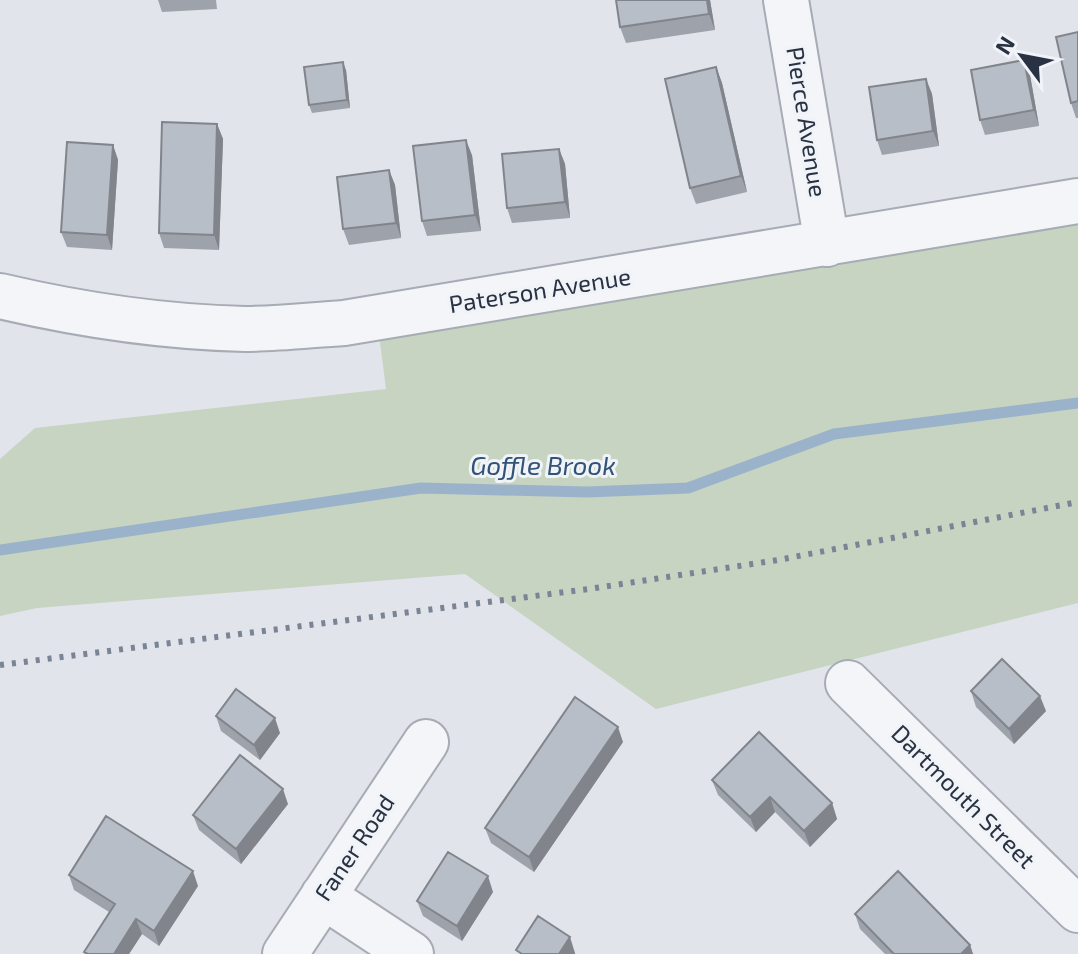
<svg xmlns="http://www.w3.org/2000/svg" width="1078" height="954" font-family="'Exo 2',sans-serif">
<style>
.green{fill:#c7d4c2}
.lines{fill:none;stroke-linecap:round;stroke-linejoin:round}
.stream{stroke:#9bb3ca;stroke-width:11}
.minor-casing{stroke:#a6abb4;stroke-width:48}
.minor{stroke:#f4f5f8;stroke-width:44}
.rail{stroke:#7a8494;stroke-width:6;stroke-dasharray:4 8;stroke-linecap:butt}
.wall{fill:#9ea3ab}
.shaded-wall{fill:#81858b}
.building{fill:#b8bec7;stroke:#81858b;stroke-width:2}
.labels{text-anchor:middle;stroke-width:6;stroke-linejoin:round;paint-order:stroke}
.street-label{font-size:24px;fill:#293242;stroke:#f0f3f7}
.water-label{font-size:26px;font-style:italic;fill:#325276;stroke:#f0f3f7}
</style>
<rect width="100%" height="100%" fill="#e1e4ea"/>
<!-- green -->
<path class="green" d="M1078,213V603L656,709L465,574L37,608L0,616V459L35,428L386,389L376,311Z"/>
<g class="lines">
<!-- stream -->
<path class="stream" d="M0,550L421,488L587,492L688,488L834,434L1078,403"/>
<defs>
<path id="minor" d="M786,0L827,244
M0,296C81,315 161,327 245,329C278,329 311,325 344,323L1078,201
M848,683L1078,910
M323,896L411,954
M285,954L426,742"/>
</defs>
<!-- minor casing -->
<use href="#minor" class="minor-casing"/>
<!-- minor -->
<use href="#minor" class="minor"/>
<!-- rail -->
<path class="rail" d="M0,665L589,589L778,560L1078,502"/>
</g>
<!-- wall -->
<path class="wall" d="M158,0H216L217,9L162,12Z
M616,0H710L715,30L626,43L620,27Z
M1078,32V118H1076L1071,103Z
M716,67L722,83L747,192L696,204L690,188Z
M346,70L350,108L312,113L309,105Z
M1030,75L1039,126L985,135L980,120Z
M926,79L932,94L939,146L882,155L877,140Z
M217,124L223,139L219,250L164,248L159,233Z
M113,145L118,160L112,250L67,247L61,232Z
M559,149L565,164L570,218L512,223L507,208Z
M472,155L481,231L427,236L422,221Z
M389,170L395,185L401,238L349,245L343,229Z
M971,691L1046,711L1014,744L976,707Z
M216,716L280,733L260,760L221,731Z
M623,742L534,872L491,843L485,828Z
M712,780L832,803L837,819L810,847L775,812L756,832L718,795Z
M288,804L241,864L199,830L193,815Z
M69,875L198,886L159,946L142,934L129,954H85L84,952L109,912L74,890Z
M493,892L462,941L423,916L417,901Z
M855,914L970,945L973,954H885L860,929Z"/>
<!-- shaded-wall -->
<path class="shaded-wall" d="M707,0H710L715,30L709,14Z
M1024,60L1030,75L1039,126L1034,110Z
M343,62L346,70L350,108L347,100Z
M716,67L722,83L747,192L741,176Z
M926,79L932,94L939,146L933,131Z
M217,124L223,139L219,250L214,235Z
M466,140L472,155L481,231L475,215Z
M113,145L118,160L112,250L107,235Z
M559,149L565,164L570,218L565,202Z
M389,170L395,185L401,238L396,223Z
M1040,696L1046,711L1014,744L1009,729Z
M275,718L280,733L260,760L254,745Z
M618,727L623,742L534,872L529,857Z
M283,789L288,804L241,864L236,849Z
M770,797L775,812L756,832L750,817Z
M832,803L837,819L810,847L804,831Z
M193,871L198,886L159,946L154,931Z
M488,876L493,892L462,941L457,926Z
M136,919L142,934L129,954H114Z
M570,937L575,953V954H559Z
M970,945L973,954H961Z"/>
<!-- building -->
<path class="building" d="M616,0H707L709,14L620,27Z
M1078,32V101L1071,103L1056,37Z
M1024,60L1034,110L980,120L971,70Z
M343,62L347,100L309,105L304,67Z
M716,67L741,176L690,188L665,79Z
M926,79L933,131L877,140L869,87Z
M162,122L217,124L214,235L159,233Z
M466,140L475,215L422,221L413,146Z
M67,142L113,145L107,235L61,232Z
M559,149L565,202L507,208L502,154Z
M389,170L396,223L343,229L337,177Z
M1002,659L1040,696L1009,729L971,691Z
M236,689L275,718L254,745L216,716Z
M575,697L618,727L529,857L485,828Z
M759,732L832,803L804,831L770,797L750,817L712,780Z
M240,755L283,789L236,849L193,815Z
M106,816L193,871L154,931L136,919L114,954H88L84,952L115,904L69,875Z
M448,852L488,876L457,926L417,901Z
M898,871L970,945L961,954H894L855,914Z
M538,916L570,937L559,954H522L516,950Z"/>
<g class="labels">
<!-- street labels -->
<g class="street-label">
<text transform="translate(806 122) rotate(81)" y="8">Pierce Avenue</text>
<text transform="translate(540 291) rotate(-9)" y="8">Paterson Avenue</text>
<text transform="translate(963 797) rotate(45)" y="8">Dartmouth Street</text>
<text transform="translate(355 848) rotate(-56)" y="8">Faner Road</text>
</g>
<!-- water labels -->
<g class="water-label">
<text x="543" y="475">Goffle Brook</text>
</g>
</g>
<!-- north arrow -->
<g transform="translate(1022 56) rotate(302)" stroke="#f0f3f7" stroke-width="6" paint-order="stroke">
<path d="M0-6L14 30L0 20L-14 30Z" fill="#293242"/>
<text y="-12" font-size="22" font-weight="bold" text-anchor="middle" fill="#293242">N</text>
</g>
</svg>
